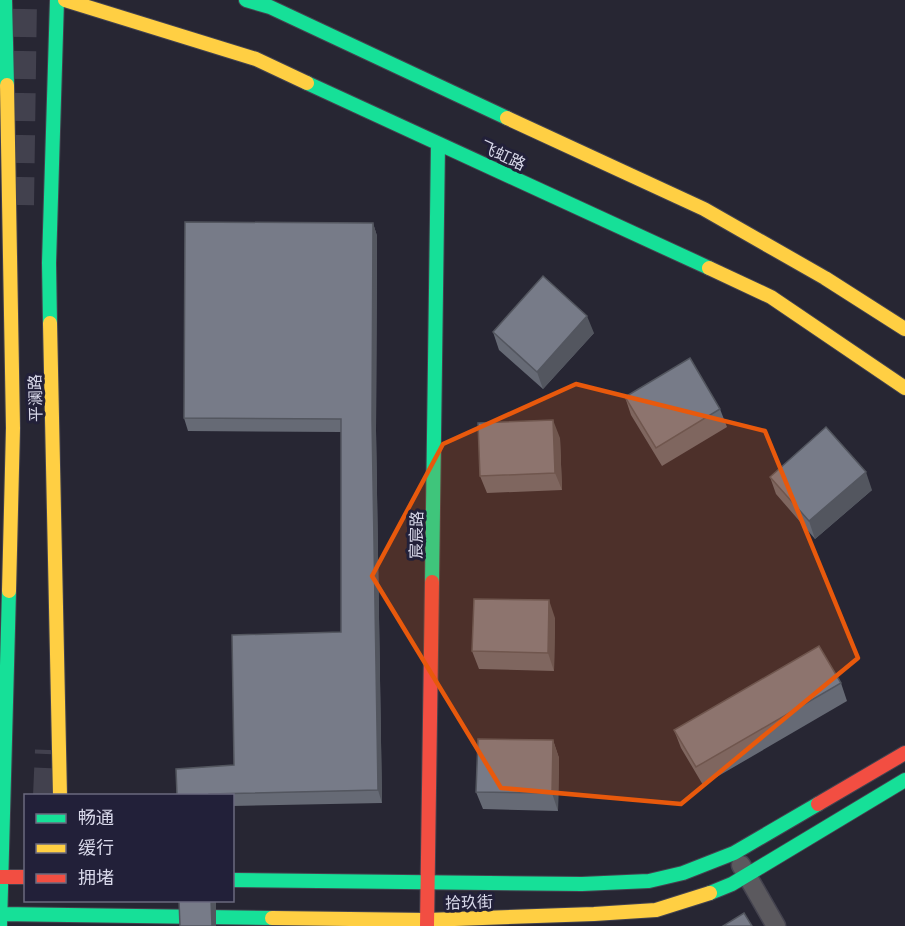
<svg xmlns="http://www.w3.org/2000/svg" width="905" height="926" font-family="'Sofia Sans Condensed','Noto Sans SC',sans-serif">
<style>
.lines{fill:none;stroke-linecap:round;stroke-linejoin:round}
.primary-tunnel{stroke:#42414e;stroke-width:28;stroke-dasharray:28 14;stroke-linecap:butt}
.street-casing{stroke:#44434f;stroke-width:21}
.fast-casing{stroke:#44434f;stroke-width:16}
.slow-casing{stroke:#44434f;stroke-width:16}
.jam-casing{stroke:#44434f;stroke-width:16}
.street{stroke:#5b595e;stroke-width:18}
.fast{stroke:#16e098;stroke-width:14}
.slow{stroke:#ffcf43;stroke-width:14}
.jam{stroke:#f24e42;stroke-width:14}
.wall{fill:#666a75}
.shaded-wall{fill:#53565f}
.building{fill:#777b88;stroke:#53565f;stroke-width:1.5}
.marked{fill:#e8590c;fill-opacity:0.2;stroke:#e8590c;stroke-width:4.5;stroke-linejoin:round}
.labels{text-anchor:middle;stroke-width:6;stroke-linejoin:round;paint-order:stroke}
.street-label{font-size:16px;fill:#d8d8e9;stroke:#222039}
</style>
<rect width="100%" height="100%" fill="#272633"/>
<g class="lines">
<!-- primary-tunnel -->
<path class="primary-tunnel" d="M20,205L23,0
M47,796L49,750"/>
<defs>
<path id="street" d="M741,865L776,926"/>
<path id="fast" d="M5,0L7,85
M246,0L270,7L507,118
M307,83L709,268
M50,323L49,263L57,0
M432,582L438,144
M232,880L582,884L649,881L683,873L734,853L818,804
M710,893L732,884L905,780
M0,914L272,918
M0,925L9,591"/>
<path id="slow" d="M65,0L256,59L307,83
M7,85L13,428L9,591
M507,118L704,209L825,278L905,329
M709,268L771,297L905,388
M50,323L60,796
M272,918L427,920L594,914L656,910L710,893"/>
<path id="jam" d="M818,804L905,753
M0,877H26
M427,926L432,582"/>
</defs>
<!-- street casing -->
<use href="#street" class="street-casing"/>
<!-- fast casing -->
<use href="#fast" class="fast-casing"/>
<!-- slow casing -->
<use href="#slow" class="slow-casing"/>
<!-- jam casing -->
<use href="#jam" class="jam-casing"/>
<!-- street -->
<use href="#street" class="street"/>
<!-- fast -->
<use href="#fast" class="fast"/>
<!-- slow -->
<use href="#slow" class="slow"/>
<!-- jam -->
<use href="#jam" class="jam"/>
</g>
<!-- wall -->
<path class="wall" d="M373,223L377,236L376,431L382,803L232,806V795H177L234,765L341,632V432L188,431L184,418Z
M493,332L594,333L543,389L499,350Z
M625,397L720,409L727,427L662,466L631,415Z
M560,438L562,490L487,493L480,476Z
M770,477L872,490L815,539L776,494Z
M555,618L554,671L479,669L472,651Z
M841,683L847,701L703,785L681,748L674,730Z
M553,740L559,758L558,811L483,809L476,792Z"/>
<!-- shaded-wall -->
<path class="shaded-wall" d="M373,223L377,236L376,431L382,803L378,790L372,419Z
M587,316L594,333L543,389L537,372Z
M553,420L560,438L562,490L555,473Z
M866,472L872,490L815,539L809,521Z
M549,600L555,618L554,671L548,653Z
M553,740L559,758L558,811L552,793Z
M211,900H216V926H212Z"/>
<!-- building -->
<path class="building" d="M185,222L373,223L372,419L378,790L209,794V795H177L176,769L234,765L232,635L341,632V419L184,418Z
M543,276L587,316L537,372L493,332Z
M690,358L720,409L656,448L625,397Z
M553,420L555,473L480,476L478,423Z
M826,427L866,472L809,521L770,477Z
M474,599L549,600L548,653L472,651Z
M819,646L841,683L696,767L674,730Z
M478,739L553,740L552,793L476,792Z
M179,900H211L212,926H180Z
M744,913L752,926H723Z"/>
<!-- marked area -->
<path class="marked" d="M576,384L765,431L858,658L681,804L501,788L372,576L443,444Z"/>
<g class="labels">
<!-- street labels -->
<g class="street-label">
<text transform="translate(503 155) rotate(25)" y="6">飞虹路</text>
<text transform="translate(35 398) rotate(-91)" y="6">平澜路</text>
<text transform="translate(416 535) rotate(-89)" y="6">宸宸路</text>
<text transform="translate(469 902) rotate(-2)" y="6">拾玖街</text>
</g>
</g>
<!-- legend -->
<rect x="24" y="794" width="210" height="108" fill="#222039" stroke="#6b6a7f" stroke-width="1.5"/>
<rect x="36" y="814" width="30" height="9" fill="#16e098" stroke="#6b6a7f" stroke-width="1.5"/>
<text x="78" y="824" font-size="18" fill="#d8d8e9">畅通</text>
<rect x="36" y="844" width="30" height="9" fill="#ffcf43" stroke="#6b6a7f" stroke-width="1.5"/>
<text x="78" y="854" font-size="18" fill="#d8d8e9">缓行</text>
<rect x="36" y="874" width="30" height="9" fill="#f24e42" stroke="#6b6a7f" stroke-width="1.5"/>
<text x="78" y="884" font-size="18" fill="#d8d8e9">拥堵</text>
</svg>
